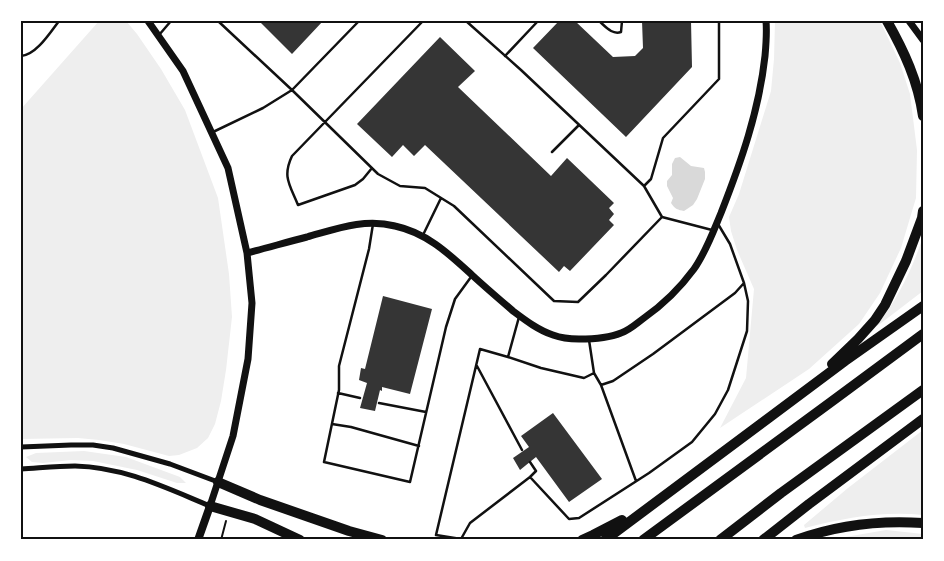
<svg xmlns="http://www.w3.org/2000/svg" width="944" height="561" font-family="'Source Sans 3',sans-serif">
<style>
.green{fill:#eee}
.water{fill:#d9d9d9}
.building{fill:#353535}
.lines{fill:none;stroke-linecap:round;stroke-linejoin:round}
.path{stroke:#111;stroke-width:2}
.service{stroke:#111;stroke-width:2.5}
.minor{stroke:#111;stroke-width:5}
.tertiary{stroke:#111;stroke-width:7}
.secondary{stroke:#111;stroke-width:8}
.motorway{stroke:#111;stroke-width:10}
.neatline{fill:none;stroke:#111;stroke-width:2}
</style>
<rect width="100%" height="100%" fill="#fff"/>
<!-- green -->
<path class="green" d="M99,21H126L137,34L161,69L185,110L218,198L229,274L232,317L226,370L221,401L215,424L208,438L197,448L179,455L169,456L124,444L99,440L78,438L21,439V109Z
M775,21H880L900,63L910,94L917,150L916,198L901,248L880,293L859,324L809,369L720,428L746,378L754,289L737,250L731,231L729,217L739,194L771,91L774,59Z
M923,237V291L876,327C897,300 912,270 923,237Z
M923,430V515C883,511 844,518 805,528L804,525L848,488Z
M84,451L126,457L180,477L186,483H177L137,470L93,461L71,460L43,463L32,462L26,457L36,453Z
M886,530L923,534V540H828Z"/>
<!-- water -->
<path class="water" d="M680,157L691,166L704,168L705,172V179L697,199L693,205L684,211C678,210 675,209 671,203L673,198L667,186V181L672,175V164L675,158Z"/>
<!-- building -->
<path class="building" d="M259,21H323L292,54Z
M559,21H575L613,57L635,56L643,48L642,21H691L692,67L626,137L533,48Z
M440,37L475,71L458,87L551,176L567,158L614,203L609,208L614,214L609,220L614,225L570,271L564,266L559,272L425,145L414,156L403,145L392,157L357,124Z
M383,296L432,309L410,394L382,387V391L380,390L375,411L360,408L367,383L359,380L361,368L365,369Z
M553,413L602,479L569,502L536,457L520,470L513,458L529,447L521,436Z"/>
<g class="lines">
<!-- path -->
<path class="path" d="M221,540L226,521"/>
<!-- service -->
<path class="service" d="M218,21L292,90L378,174L400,186L425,188L454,206L554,301L578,302L606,275L662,217
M466,21L521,70L644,186L662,217L712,230
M599,21C606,27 612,35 621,32L622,21
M159,35L171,21
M21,56C36,55 50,33 59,21
M505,56L538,21
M213,132L263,108L292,90L359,21
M552,152L579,125
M372,168L363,179L355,185L298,205C290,185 282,177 292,156L423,21
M644,186L651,179L663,138L719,79V21
M373,224L369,249L339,366V390L324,462L410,482L446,327L455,299L471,277
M423,235L441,198
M519,317L508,357L541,368L584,378L594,373
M589,340L594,373L601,385L613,381L653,354L735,293L744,283L730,244L718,224
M508,357L480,349L436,535L461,539L470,523L530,477L536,471L530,462
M477,366L522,450
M601,385L636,481
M338,393L360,398
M379,403L426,412
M332,424L351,427L419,446
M530,477L569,519L579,518L649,473L692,442L715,414L728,390L747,331L748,301L744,283"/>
<!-- minor -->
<path class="minor" d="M21,447L71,445H93L113,448L170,464L218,482
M21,469C39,468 57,466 75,466C124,467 166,488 210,506"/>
<!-- tertiary -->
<path class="tertiary" d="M148,21L183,71L228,168L247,253L252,303L248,359L233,436L210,506
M909,21L923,40
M247,253C267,248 287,242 307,237C336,229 364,218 395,226C427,233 448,253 472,275C485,287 499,299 513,311C525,320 538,330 553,335C561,338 570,339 579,339C593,339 609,338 621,333C630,330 637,323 644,318C664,304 680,288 694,269C706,252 713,232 721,213C741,162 759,111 765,56C766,45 767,33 766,21"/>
<!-- secondary -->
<path class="secondary" d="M198,540L210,506"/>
<!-- motorway -->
<path class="motorway" d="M887,21C904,51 918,81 923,116
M832,364L858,339L875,320L885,305L906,261L922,218L923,211
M218,482L260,500L349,531L382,540
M210,506L255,519L300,540
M582,540L593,535L622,520
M605,540L845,361L923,306
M643,540L831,402L923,334
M720,540L781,493L923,390
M763,540L809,504L923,419
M796,540C837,525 879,520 923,523"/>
</g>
<!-- border -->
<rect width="944" height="561" fill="none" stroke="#ffffff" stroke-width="45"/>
<rect x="22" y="22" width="900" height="516" class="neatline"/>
</svg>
